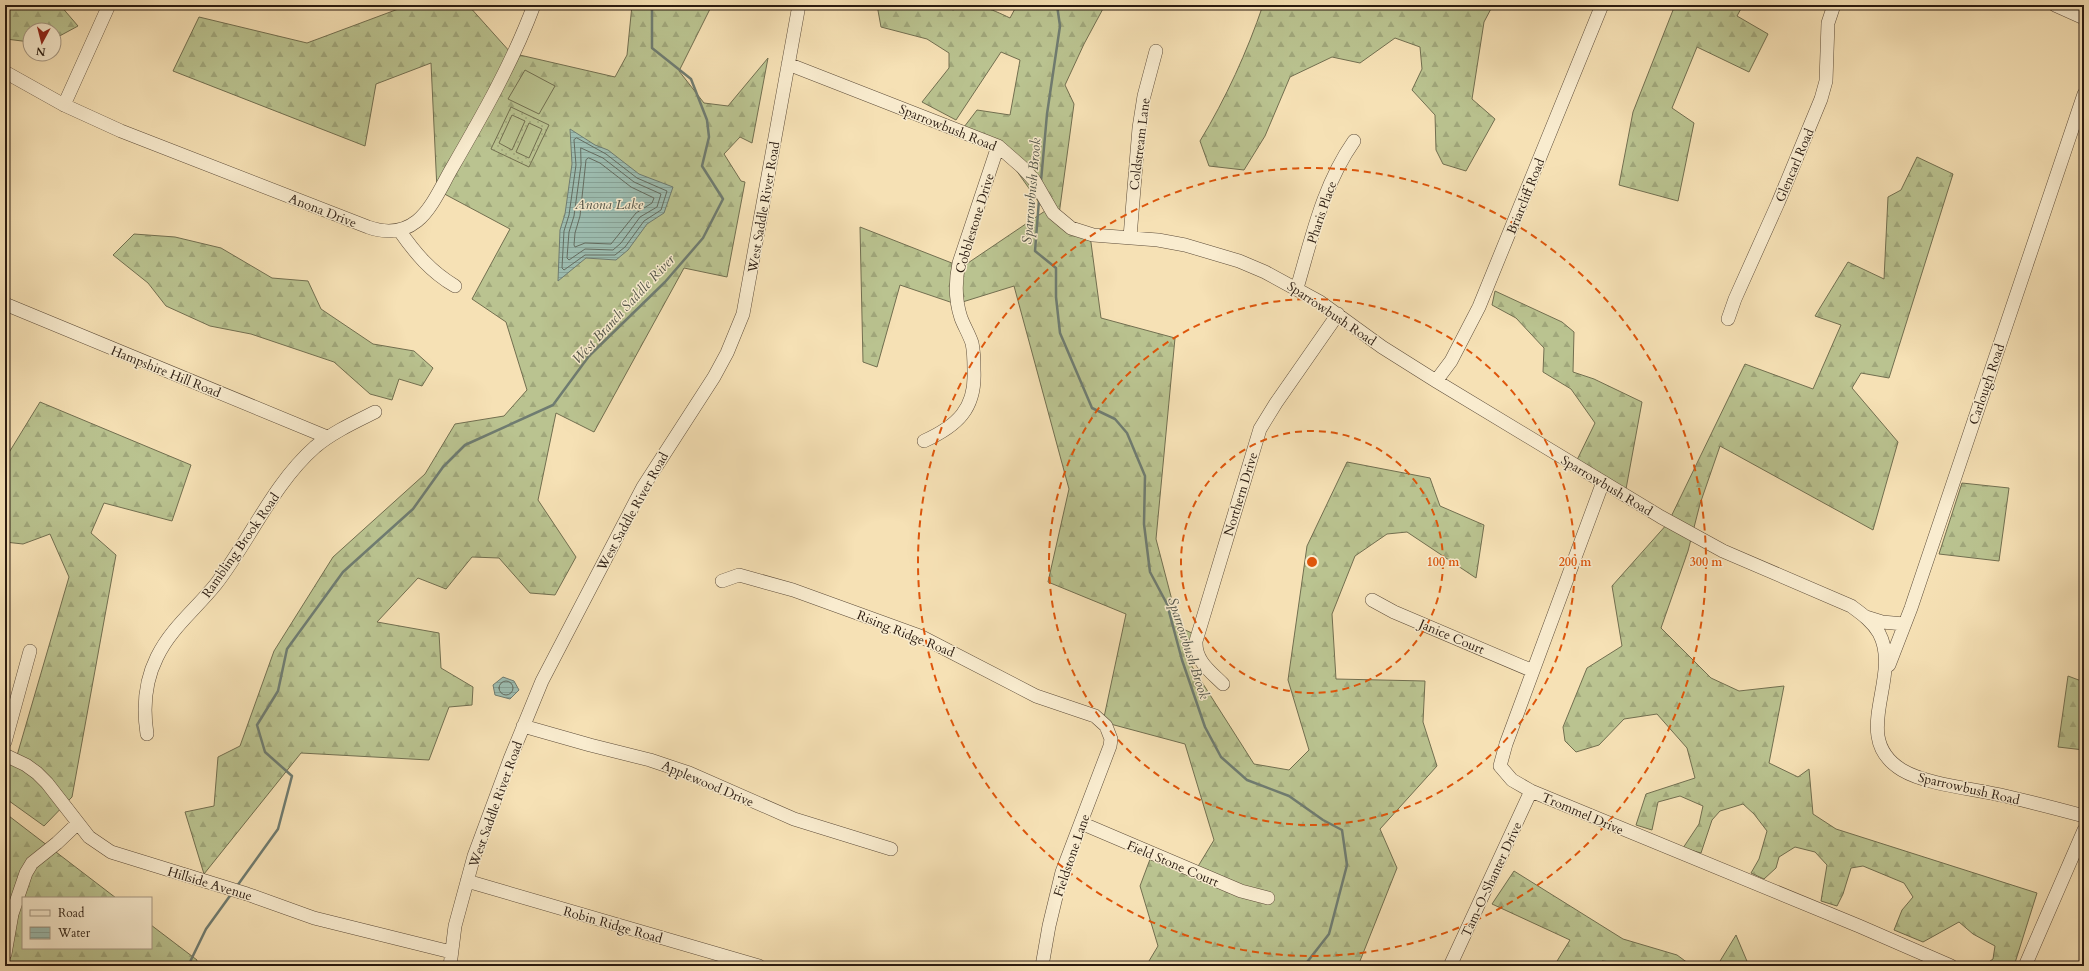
<svg xmlns="http://www.w3.org/2000/svg" width="2089" height="971" font-family="Cardo,serif">
<style>
.forest{fill:url(#forest-firs);stroke:#726f50}
.park{fill:url(#park-dots);stroke:#726f50}
.pitch{fill:#bac390;stroke:#726f50}
.water{fill:url(#water-rules);stroke:#6f7c71}
.lines{fill:none;stroke-linecap:round;stroke-linejoin:round}
.shore{stroke:#646c60;stroke-width:1}
.stream{stroke:#6f7c71;stroke-width:2.5}
.minor-casing{stroke:#5d4c39;stroke-width:14}
.minor{stroke:#f9eccf;stroke-width:13}
.ring{fill:none;stroke:#de560c;stroke-width:2;stroke-dasharray:7 5}
.labels{text-anchor:middle;stroke-width:3;stroke-linejoin:round;paint-order:stroke}
.street-label{font-size:13px;fill:#2a1b10;stroke:#f9eccf}
.water-label{font-size:14px;font-style:italic;fill:#525448;stroke:#f9eccf}
.centre{fill:#de560c;stroke:#f9eccf;stroke-width:2}
.ring-label{font-size:12px;text-anchor:middle;font-weight:bold;fill:#de560c;stroke:#f9eccf;stroke-width:3;stroke-linejoin:round;paint-order:stroke}
</style>
<defs>
<pattern id="forest-firs" width="22" height="20" patternUnits="userSpaceOnUse"><rect width="22" height="20" fill="#bac390"/><path d="M5 1l3.5 6h-7zM16 11l3.5 6h-7z" fill="#a0a77b"/></pattern>
<pattern id="park-dots" width="8" height="8" patternUnits="userSpaceOnUse"><rect width="8" height="8" fill="#bac390"/><path d="M2 2h.1M6 6h.1" fill="none" stroke="#a0a77b" stroke-width="1.8" stroke-linecap="round"/></pattern>
<pattern id="water-rules" width="6" height="5" patternUnits="userSpaceOnUse"><rect width="6" height="5" fill="#9dbdb1"/><path d="M0 2.5h6" fill="none" stroke="#87a297"/></pattern>
</defs>
<rect width="100%" height="100%" fill="#f6e1b5"/>
<filter id="stains"><feTurbulence type="fractalNoise" baseFrequency=".005" numOctaves="4"/><feColorMatrix values="0 0 0 0 .2 0 0 0 0 .09 0 0 0 0 .02 0 0 0 .5 -.17"/></filter>
<radialGradient id="worn" r=".72"><stop offset=".6" stop-color="#630" stop-opacity="0"/><stop offset="1" stop-color="#630" stop-opacity=".3"/></radialGradient>
<!-- forest -->
<path class="forest" d="M5,5H60L78,26L54,39V30H30V42L6,39Z
M409,5H468L511,53L615,77L627,55L632,5H712L679,71L704,103L728,106L768,58L752,143L740,137L724,154L741,181L745,182L727,277L684,268L594,432L556,413L538,500L576,557L555,595L530,593L499,558L472,557L446,589L418,578L377,622L439,633L441,668L473,687L472,705L449,707L429,760L301,753L204,874L185,812L214,806L218,757L240,746L274,651L333,557L425,474L455,424L504,416L527,390L506,322L472,299L510,229L437,190L431,63L376,84L365,146L173,71L199,17L307,43Z
M877,5H943L953,10C973,0 991,9 1010,18L1017,5H1105L1084,44L1065,85L1074,104L1058,222L1090,235L1101,318L1175,338L1156,539L1179,627L1196,635L1191,665L1254,764L1289,770L1309,750L1288,680L1307,546L1347,462L1430,478L1440,506L1484,525L1476,578L1407,532L1387,534L1355,556L1332,614L1336,679L1425,681L1423,722L1437,766L1380,829L1397,868L1358,966H1146L1158,946L1140,886L1152,854L1194,873L1214,840L1185,744L1103,722L1126,614L1048,582L1069,489L1014,286L956,304L900,285L877,367L863,362L860,227L962,267L1045,211L997,143L961,131L977,110L1010,115L1020,60L1001,52L956,120L922,102L949,68V53L927,39L881,27Z
M1263,5H1493L1484,22L1472,99L1495,119L1466,171L1443,164L1436,150L1435,115L1412,90L1422,69L1420,47L1395,38L1360,63L1332,57L1290,77L1265,136L1244,170L1209,166L1200,141C1226,98 1247,52 1263,5Z
M1675,5H1743L1737,16L1768,34L1749,72L1697,47L1672,108L1694,123L1678,201L1619,185L1633,112Z
M1917,157L1953,174L1889,378L1861,373L1852,388L1898,442L1873,530L1720,446L1700,504L1688,551L1661,628L1711,678L1739,691L1784,686L1769,763L1798,777L1809,769L1813,814L1836,829L2037,893L2014,966H1983L1993,959L1995,946L1973,934L1959,922L1923,942L1894,930L1902,910L1913,897L1904,883L1863,866L1851,868L1843,894L1837,906L1821,901L1827,865L1815,852L1795,847L1779,857L1776,868L1764,879L1751,873L1759,859L1767,831L1754,814L1743,804L1720,811L1712,820L1701,853L1683,848L1699,824L1703,806L1680,796L1658,802L1652,830L1636,825L1646,794L1695,778L1687,748L1657,714L1624,719L1599,745L1576,752L1565,741L1563,727L1587,668L1622,646L1612,586L1668,523L1745,364L1813,389L1841,325L1815,316L1848,262L1884,279L1888,197L1901,190Z
M134,234L175,237L221,248L272,278L308,281L321,309L373,344L414,351L433,368L422,386L399,379L392,400L370,394L334,362L251,334L210,326L166,306L148,283L113,255Z
M1495,291L1562,322L1574,332L1573,372L1594,379L1642,402L1626,489L1577,460L1595,423L1571,389L1543,372L1544,348L1516,318L1492,305Z
M40,402L191,465L172,521L104,503L91,533L116,555L72,797L44,826L5,798V761L16,759L69,577L50,534L23,544L5,542V459Z
M1962,483L2009,488L1999,561L1939,554Z
M2068,676L2084,682V750L2058,747Z
M5,813L116,898H23V948H151V925L197,960L196,966H5Z
M1514,871L1623,939L1677,955L1692,966H1649L1602,961L1598,966H1554L1570,940L1492,904Z
M1736,935L1749,966H1717Z"/>
<!-- park -->
<path class="park" d="M511,107L549,125L529,167L491,149Z"/>
<!-- pitch -->
<path class="pitch" d="M525,70L555,86L539,114L508,99Z
M512,115L525,121L512,150L499,143Z
M529,123L542,129L529,158L516,152Z"/>
<!-- water -->
<path class="water" d="M570,129L595,145L608,150L639,174L673,187L664,213L647,224L628,250L616,260L586,258L558,281L560,230L565,214L572,164Z
M503,677L514,681L519,690L510,699L495,695L493,685Z"/>
<g class="lines">
<!-- shore -->
<path class="shore" d="M577,138L606,154L637,178L667,191L661,210L644,221L625,247L615,255H585L564,270L562,268L564,231L569,215L576,165L574,140Z
M581,148L603,158L634,182L661,194L657,207L640,217L621,243L613,250L585,249L569,260L567,258L569,232L574,216L581,165Z
M589,158L600,163L631,187L654,198L652,203L636,213L611,244L585,243L575,247L574,245L575,233L580,216L586,160Z
M499 688a7 7 0 1 1 14 0a7 7 0 1 1-14 0Z"/>
<!-- stream -->
<path class="stream" d="M1041,181L1047,114L1060,26L1057,5
M1039,200L1035,251L1056,268V297L1060,333L1092,408L1115,419L1127,433L1145,476L1144,524L1150,572L1167,604L1182,660L1205,727L1221,757L1247,780L1289,796L1323,820L1342,830L1347,865L1329,934L1304,966
M237,886L278,829L292,776L265,752L257,725L278,691L287,649L343,572L413,509L443,467L465,445L553,405L589,356L665,282L703,238L723,199L702,166L709,137L707,120L691,79L652,48V5
M188,966L206,929L232,893"/>
<defs>
<path id="minor" d="M2055,5L2084,18
M788,64L998,146L1022,167L1034,180L1053,213L1071,228L1093,235L1158,240L1185,245L1239,261L1265,272L1320,302L1382,347L1436,381L1661,517L1723,551L1851,606C1862,614 1872,621 1879,633C1903,678 1848,737 1902,770C1927,785 1976,789 2005,796C2031,802 2058,809 2084,816
M5,72L64,105L121,131L368,227C385,233 402,233 417,221C432,209 442,185 452,168C482,116 513,62 534,5
M64,105L109,5
M399,230C415,253 431,272 455,286
M1130,237L1139,128L1144,96L1156,51
M1297,288C1312,237 1323,185 1354,141
M5,304L327,437
M1728,319L1735,299L1778,203L1821,99L1826,81L1828,23L1834,5
M1436,381L1451,361L1479,307L1602,5
M924,441C957,426 976,409 974,370C974,361 974,352 972,343C969,334 964,326 961,318C955,300 955,282 959,263L998,146
M1603,482L1506,744L1500,766L1512,780L1531,791L1859,926L1951,966
M722,581L739,575L793,590L920,636L1036,696L1095,716L1106,726L1111,739L1110,746L1062,872L1049,926L1042,966
M1372,600L1394,612L1533,671
M1866,617L1882,622L1904,624
M1889,665L1911,608L2084,94
M1223,684C1210,671 1195,661 1196,641L1260,429L1276,403L1338,314
M523,726L590,745L650,760L689,773L794,819L891,849
M147,734C143,708 145,681 157,657C171,628 196,609 216,584C250,540 273,484 315,447C333,432 355,422 375,412
M5,742L30,651
M5,755L26,765L37,773L47,783L89,837L111,852L247,894L314,918L451,952
M1081,823L1241,891L1268,898
M467,881L759,966
M5,954L12,914L26,873L32,863L57,843L78,823
M450,966L455,926L474,856L510,759L542,681L643,487L714,377L727,353L743,314L799,5
M1450,966L1531,791
M2025,966L2084,830"/>
</defs>
<!-- minor casing -->
<use href="#minor" class="minor-casing"/>
<!-- minor -->
<use href="#minor" class="minor"/>
</g>
<!-- distance rings -->
<g class="ring">
<circle cx="1312" cy="562" r="131"/>
<circle cx="1312" cy="562" r="263"/>
<circle cx="1312" cy="562" r="394"/>
</g>
<g class="labels">
<!-- street labels -->
<g class="street-label">
<text transform="translate(948 127) rotate(22)" y="5">Sparrowbush Road</text>
<text transform="translate(1139 144) rotate(-83)" y="5">Coldstream Lane</text>
<text transform="translate(1794 165) rotate(-67)" y="5">Glencarl Road</text>
<text transform="translate(1525 196) rotate(-68)" y="5">Briarcliff Road</text>
<text transform="translate(763 207) rotate(-80)" y="5">West Saddle River Road</text>
<text transform="translate(323 210) rotate(21)" y="5">Anona Drive</text>
<text transform="translate(1321 212) rotate(-71)" y="5">Pharis Place</text>
<text transform="translate(974 223) rotate(-73)" y="5">Cobblestone Drive</text>
<text transform="translate(1332 313) rotate(34)" y="5">Sparrowbush Road</text>
<text transform="translate(166 371) rotate(22)" y="5">Hampshire Hill Road</text>
<text transform="translate(1986 384) rotate(-71)" y="5">Carlough Road</text>
<text transform="translate(1607 485) rotate(31)" y="5">Sparrowbush Road</text>
<text transform="translate(1240 494) rotate(-73)" y="5">Northern Drive</text>
<text transform="translate(632 511) rotate(-61)" y="5">West Saddle River Road</text>
<text transform="translate(240 545) rotate(-55)" y="5">Rambling Brook Road</text>
<text transform="translate(906 633) rotate(22)" y="5">Rising Ridge Road</text>
<text transform="translate(1452 636) rotate(23)" y="5">Janice Court</text>
<text transform="translate(708 783) rotate(23)" y="5">Applewood Drive</text>
<text transform="translate(1969 788) rotate(13)" y="5">Sparrowbush Road</text>
<text transform="translate(495 804) rotate(-70)" y="5">West Saddle River Road</text>
<text transform="translate(1583 813) rotate(23)" y="5">Trommel Drive</text>
<text transform="translate(1071 855) rotate(-71)" y="5">Fieldstone Lane</text>
<text transform="translate(1173 863) rotate(23)" y="5">Field Stone Court</text>
<text transform="translate(1491 879) rotate(-65)" y="5">Tam-O-Shanter Drive</text>
<text transform="translate(210 883) rotate(17)" y="5">Hillside Avenue</text>
<text transform="translate(613 924) rotate(16)" y="5">Robin Ridge Road</text>
</g>
<!-- water labels -->
<g class="water-label">
<text transform="translate(1031 191) rotate(-85)" y="5">Sparrowbush Brook</text>
<text x="609" y="209">Anona Lake</text>
<text transform="translate(623 309) rotate(-47)" y="5">West Branch Saddle River</text>
<text transform="translate(1189 648) rotate(72)" y="5">Sparrowbush Brook</text>
</g>
</g>
<circle cx="1312" cy="562" r="6" class="centre"/>
<g class="ring-label">
<text x="1443" y="566">100 m</text>
<text x="1575" y="566">200 m</text>
<text x="1706" y="566">300 m</text>
</g>
<!-- margin -->
<rect width="2089" height="971" fill="none" stroke="#f6e1b5" stroke-width="20"/>
<rect x="6" y="6" width="2077" height="959" fill="none" stroke="#2a1b10" stroke-width="2"/>
<rect x="10" y="10" width="2069" height="951" fill="none" stroke="#2a1b10"/>
<!-- legend -->
<rect x="22" y="897" width="130" height="52" fill="#f9eccf" stroke="#a69883"/>
<rect x="30" y="910" width="20" height="6" fill="#f9eccf" stroke="#a69883"/>
<text x="58" y="917" font-size="12" fill="#2a1b10">Road</text>
<rect x="30" y="927" width="20" height="12" fill="url(#water-rules)" stroke="#a69883"/>
<text x="58" y="937" font-size="12" fill="#2a1b10">Water</text>
<!-- north arrow -->
<g transform="translate(42 42) rotate(187)"><circle r="19" fill="#f9eccf" stroke="#a69883"/>
<path d="M0-3L7 15L0 10L-7 15Z" fill="#8f2418"/>
<text y="-6" font-size="11" font-weight="bold" text-anchor="middle" fill="#2a1b10">N</text>
</g>
<rect width="100%" height="100%" filter="url(#stains)"/>
<rect width="100%" height="100%" fill="url(#worn)"/>
</svg>
